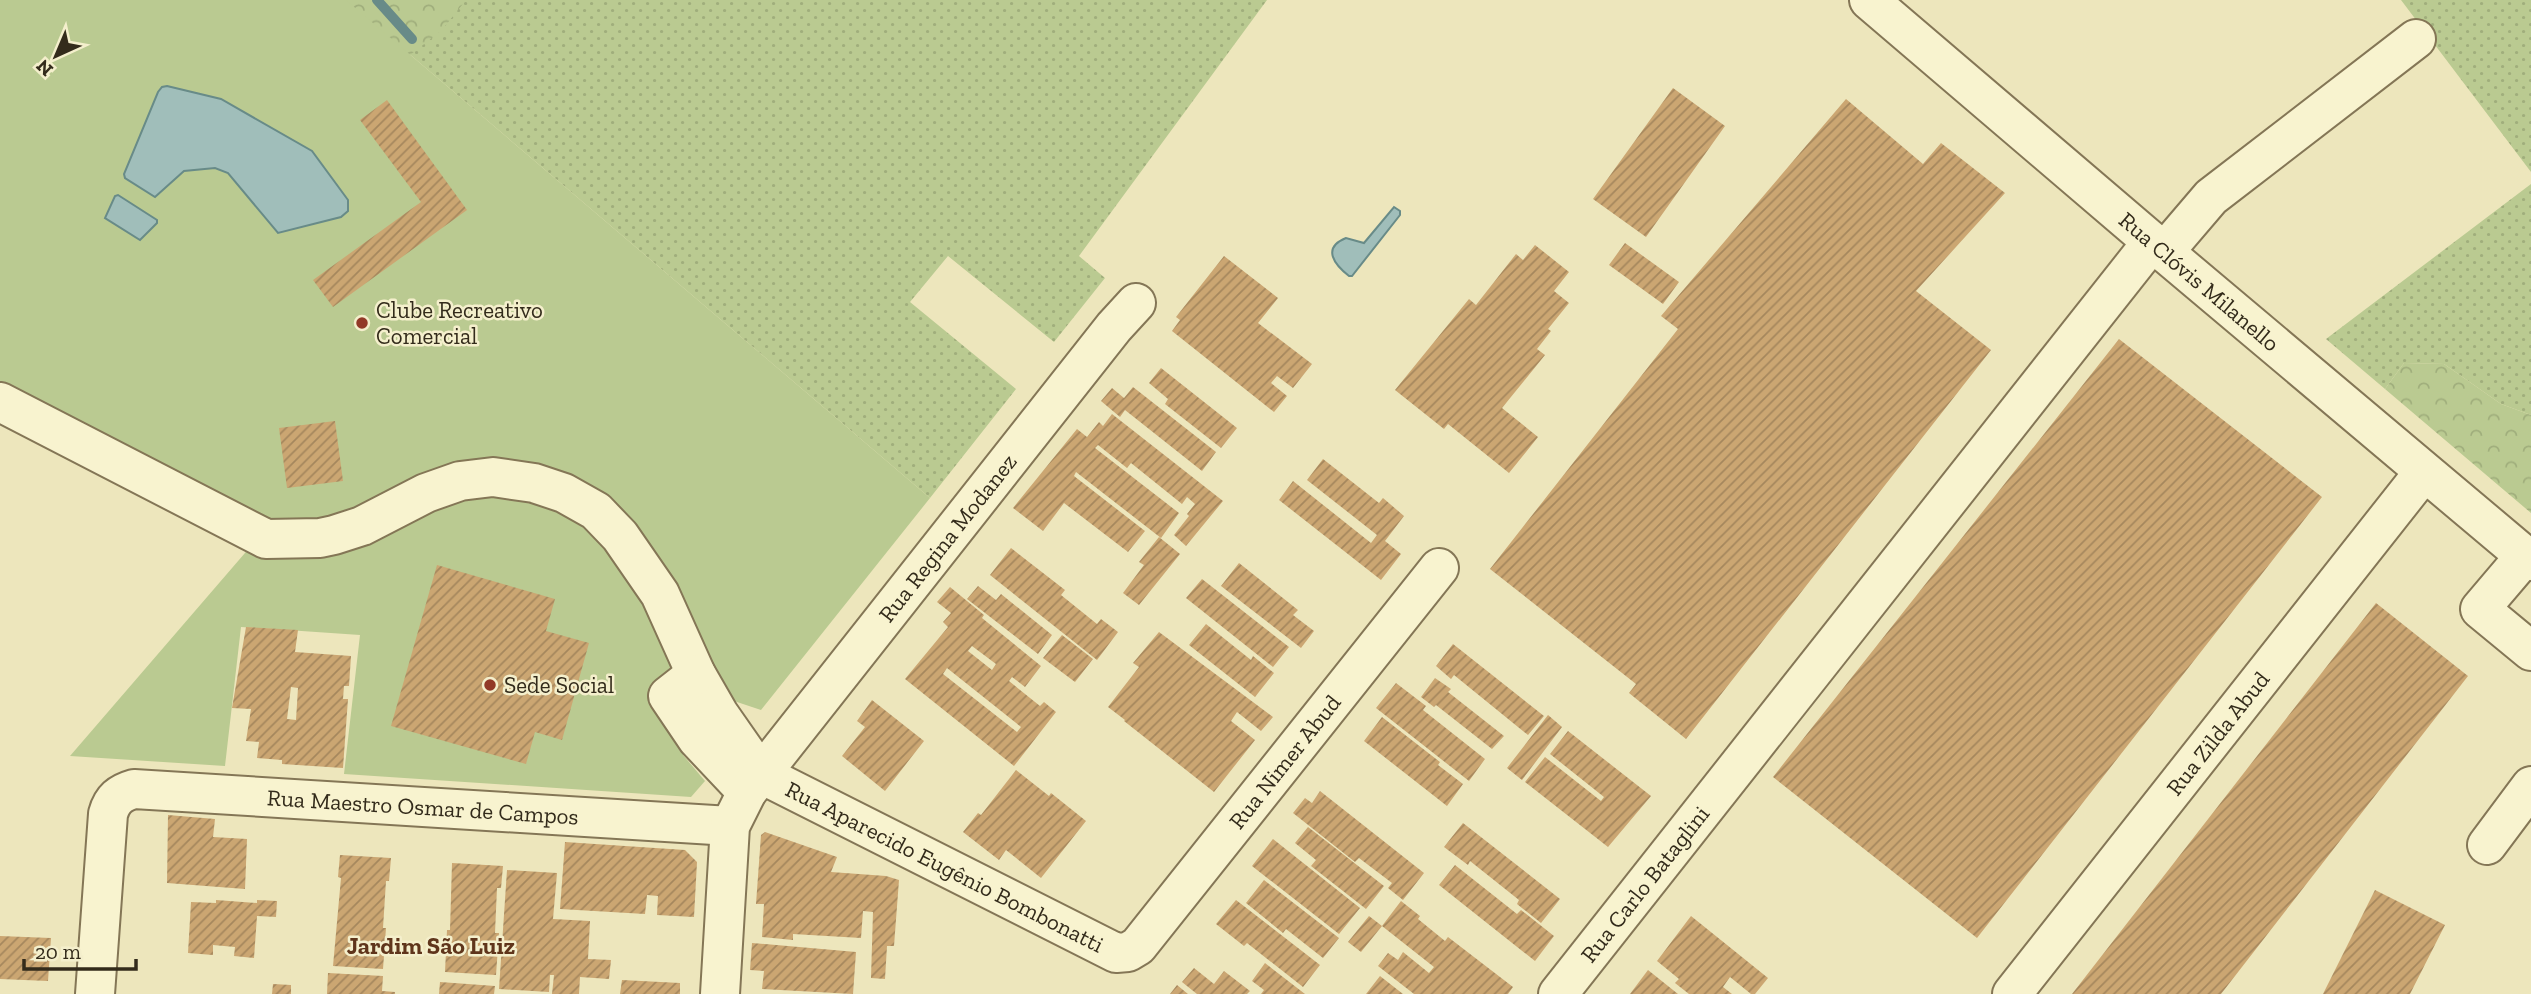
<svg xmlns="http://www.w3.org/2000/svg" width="2531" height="994" font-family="'Zilla Slab',serif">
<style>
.grass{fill:url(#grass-dots)}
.forest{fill:url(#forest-crowns)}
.garden{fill:#baca91}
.water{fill:#a0beba;stroke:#688b88;stroke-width:2}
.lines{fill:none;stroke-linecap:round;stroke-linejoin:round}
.stream{stroke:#688b88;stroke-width:10}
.building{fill:url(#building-hatch);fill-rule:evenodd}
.minor-casing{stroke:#847656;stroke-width:42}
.minor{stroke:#f8f3cf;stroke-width:38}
.poi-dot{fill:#923927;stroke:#f4efcc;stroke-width:2.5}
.labels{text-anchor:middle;stroke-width:5;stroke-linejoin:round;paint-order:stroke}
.street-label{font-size:23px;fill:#332b1b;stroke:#f4efcc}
.poi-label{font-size:23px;fill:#332b1b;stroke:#f4efcc;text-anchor:start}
.neighbourhood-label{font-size:24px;font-weight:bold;fill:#5f351b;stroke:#f4efcc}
</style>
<defs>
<pattern id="grass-dots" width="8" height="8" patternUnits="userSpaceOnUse" patternTransform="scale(1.75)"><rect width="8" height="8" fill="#baca91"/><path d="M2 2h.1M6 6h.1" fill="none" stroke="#a0ae7c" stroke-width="1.8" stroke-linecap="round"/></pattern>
<pattern id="forest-crowns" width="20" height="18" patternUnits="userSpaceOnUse" patternTransform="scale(1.75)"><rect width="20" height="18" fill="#baca91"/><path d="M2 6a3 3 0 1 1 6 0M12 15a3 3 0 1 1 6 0" fill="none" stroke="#a0ae7c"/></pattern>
<pattern id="building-hatch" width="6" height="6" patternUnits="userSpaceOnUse" patternTransform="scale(1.75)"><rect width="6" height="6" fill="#cba672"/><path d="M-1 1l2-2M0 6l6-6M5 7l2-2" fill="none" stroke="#a5875d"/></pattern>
</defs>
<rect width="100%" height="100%" fill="#ede6bc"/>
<!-- grass -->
<path class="grass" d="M346,0H1267L1079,256L1105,278L1054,342L948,256L910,302L1016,389L930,498Z
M2401,0H2531V172Z
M2531,184V415L2501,404L2444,364L2404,363L2385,389L2326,339Z"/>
<!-- forest -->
<path class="forest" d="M263,0H466L441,31L410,55L334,45Z
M2404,363L2444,364L2501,404L2531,415V513L2385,389Z"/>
<!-- garden -->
<path class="garden" d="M0,0H346L930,498L761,710L731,700L683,755L705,781L691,797L344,774L360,635L241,627L225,766L70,756L251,546L0,415Z"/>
<!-- water -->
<path class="water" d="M167,86L221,99L312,151L348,200V211L341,217L278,233L228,173L215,168L184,171L155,197L125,178L124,174L158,92L162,87Z
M118,195L157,220V223L140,240L105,218L115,196Z
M1394,207L1400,211V215L1352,276H1349C1335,265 1321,248 1346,238L1364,243Z"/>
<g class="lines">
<!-- stream -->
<path class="stream" d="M377,0L412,39"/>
</g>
<!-- building -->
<path class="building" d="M1673,88L1725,126L1646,237L1593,199Z
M1846,99L1923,164L1941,143L2005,193L1916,291L1991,350L1686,739L1629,693L1636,684L1490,569L1678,329L1661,316Z
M387,100L467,210L333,307L313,280L421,202L360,120Z
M1625,243L1679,282L1663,304L1609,265Z
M1535,245L1569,272L1554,291L1569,303L1548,329L1551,331L1537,349L1545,355L1502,408L1538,437L1509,473L1448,424L1444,429L1395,390L1469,299L1476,305L1516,254L1523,260Z
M1224,256L1278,298L1258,323L1312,364L1293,388L1277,376L1271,383L1287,396L1274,412L1172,331L1180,320L1176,317Z
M2119,339L2322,497L1977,938L1773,777Z
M1161,368L1237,428L1221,448L1165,404L1168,399L1149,383Z
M1133,387L1216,452L1202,471L1125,410L1120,417L1101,401L1112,388L1124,398Z
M1112,414L1223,501L1186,546L1174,535L1189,516L1187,514L1195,504L1187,497L1182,504L1131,463L1127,468L1098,445L1095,448L1179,513L1161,538L1076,472L1074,476L1145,531L1128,552L1064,503L1043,531L1013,508L1077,429L1087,437L1099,422L1103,426Z
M335,421L343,481L287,488L279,428Z
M1323,459L1379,503L1383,498L1404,516L1385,541L1401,554L1381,580L1279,500L1293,481L1371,543L1377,535L1307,480Z
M1159,537L1180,554L1139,605L1123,593L1144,565L1139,562Z
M1011,548L1065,590L1061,595L1097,624L1101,619L1118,632L1097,660L990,575Z
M1239,563L1298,610L1293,615L1314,631L1301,648L1221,586Z
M437,565L555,599L546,631L589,643L562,740L535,732L526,764L391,726Z
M1202,579L1289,647L1273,667L1186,598Z
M978,586L996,600L1001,594L1052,635L1038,654L967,599Z
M950,587L984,615L982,618L1041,666L1025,687L1012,677L1009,681L1040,706L1044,702L1056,712L1014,766L905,679L948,627L943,622L951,613L937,602ZM972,646L996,664L992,670L968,651ZM947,668L1021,727L1017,732L943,674Z
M2376,603L2468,676L2221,994H2072Z
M1206,624L1251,660L1253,656L1274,673L1255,697L1189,645Z
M246,627L298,630L295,652L351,656L349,686H344L343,699H348L343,768L282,764V760L257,758L259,742L246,741L251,709L232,708ZM291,687L298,688L296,720L287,719Z
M1159,632L1273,717L1261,731L1237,712L1231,721L1255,740L1214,792L1124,721L1125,720L1108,707L1139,667L1133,663Z
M1062,635L1093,659L1075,682L1043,658Z
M1453,644L1544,716L1528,735L1454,675L1451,679L1436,666Z
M1435,678L1451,689L1448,692L1504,736L1492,749L1436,705L1434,707L1421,697Z
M1396,683L1426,706L1423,710L1485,759L1469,781L1376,708Z
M872,700L924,741L885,791L842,756L865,727L857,721Z
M1548,715L1562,727L1522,780L1507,768Z
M1382,717L1440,762L1438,765L1463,784L1447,806L1364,741Z
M1568,731L1651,796L1608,847L1525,782L1545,757L1601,801L1604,797L1550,754Z
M1016,770L1049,796L1051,793L1086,821L1041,878L1006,850L999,860L963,832L978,813L981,815Z
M1320,791L1424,873L1403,900L1388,888L1392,883L1359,858L1355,862L1293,813L1305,798L1312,803Z
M168,815L215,819L213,837L247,839L245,889L167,883Z
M1463,823L1560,899L1541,923L1517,904L1519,900L1470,861L1468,865L1444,847Z
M1308,827L1384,886L1366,909L1311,866L1316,860L1295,843Z
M765,832L837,857L831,872L886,876L899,880L894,946H887L885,979L871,978L873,912L863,911L861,938L793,934V940L762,937L764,904H756L761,835Z
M1273,839L1360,908L1339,934L1252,866Z
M565,842L685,850L697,862L694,917L657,915L658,896L647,895L645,914L560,909Z
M340,855L391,858L389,881H386L383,928H386L383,969L333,966L341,878L338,877Z
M452,863L503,866L501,888H497L495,933H499L496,975L445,972L447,930H450Z
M1455,865L1517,914L1521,910L1554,936L1535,961L1439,885Z
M507,870L557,873L553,919L590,921L588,959L611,960L609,979L580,977L579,994H552L554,975H550L549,992L499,989Z
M1264,880L1339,938L1323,958L1286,929L1283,933L1246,903Z
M2375,890L2445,925L2410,994H2323Z
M216,900L257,903V900L277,901L276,917L257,916L254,958L234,956L235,947L213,945V955L188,953L191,902L216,903Z
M1236,900L1320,965L1303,987L1247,943L1244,946L1216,924Z
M1401,901L1420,916L1418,919L1445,941L1448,937L1513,987L1508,994H1414L1378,966L1388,953L1398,960L1403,952L1429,973L1434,967L1382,926L1361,952L1348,942L1369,916L1382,926Z
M1691,916L1768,978L1755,994H1751L1730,977L1723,987L1732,994H1689L1675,983L1679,979L1657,961Z
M0,936L51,938L48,981L0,979Z
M752,943L856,952L853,994L762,989L764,971L750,970Z
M1265,963L1305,994H1261L1264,990L1252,981Z
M1194,968L1214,984L1224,971L1250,991L1247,994H1197L1182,982Z
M1648,970L1678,994H1630Z
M328,973L383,976L382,991L395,992V994H327Z
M1380,976L1403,994H1366Z
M622,980L680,983V994H620Z
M440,982L495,986L494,994H439Z
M273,984L291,985V994H272Z
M1177,985L1188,994H1170Z"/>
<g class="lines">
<defs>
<g id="minor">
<path id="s1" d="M1869,0L2164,252L2531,561"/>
<path d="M2164,252L2211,197L2416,39"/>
<path id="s2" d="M0,402L266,539L320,538L334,535L362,526L426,493L460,481L493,477L534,483L564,493L596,511L620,536L660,594L696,674L719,714L761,774L1116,953L1128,952L1138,946L1439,568"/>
<path d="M2525,556L2480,609L2531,651"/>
<path d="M696,674L668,696L697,739L747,792"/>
<path d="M2487,845L2531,786"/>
<path id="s3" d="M95,994L108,814C112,799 120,793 134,789L730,826"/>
<path id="s4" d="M720,994L730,826L747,792L1114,327L1136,303"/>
<path id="s5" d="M1558,994L2152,242"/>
<path id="s6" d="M2012,994L2424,472"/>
</g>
</defs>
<!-- minor casing -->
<use href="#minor" class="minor-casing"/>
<!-- minor -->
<use href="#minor" class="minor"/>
</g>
<!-- markers -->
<g class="poi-dot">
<circle cx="362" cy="323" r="7"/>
<circle cx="490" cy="685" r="7"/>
</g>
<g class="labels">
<!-- street labels -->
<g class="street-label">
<text dy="8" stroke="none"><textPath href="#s1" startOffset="434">Rua Clóvis Milanello</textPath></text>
<text dy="8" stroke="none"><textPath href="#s4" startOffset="530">Rua Regina Modanez</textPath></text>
<text dy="8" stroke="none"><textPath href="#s6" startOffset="332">Rua Zilda Abud</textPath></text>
<text dy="8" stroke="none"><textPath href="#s2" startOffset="1617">Rua Nimer Abud</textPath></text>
<text dy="8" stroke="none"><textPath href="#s3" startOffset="508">Rua Maestro Osmar de Campos</textPath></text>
<text dy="8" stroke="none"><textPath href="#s2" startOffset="1166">Rua Aparecido Eugênio Bombonatti</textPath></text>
<text dy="8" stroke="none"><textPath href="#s5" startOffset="140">Rua Carlo Bataglini</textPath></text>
</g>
<!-- poi labels -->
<g class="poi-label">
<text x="376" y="318">Clube Recreativo<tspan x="376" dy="26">Comercial</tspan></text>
<text x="504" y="693">Sede Social</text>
</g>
<!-- neighbourhood labels -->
<g class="neighbourhood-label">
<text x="431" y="954">Jardim São Luiz</text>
</g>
</g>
<!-- north arrow -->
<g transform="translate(56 56) rotate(224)" stroke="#f4efcc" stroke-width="5" paint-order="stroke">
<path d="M0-5L12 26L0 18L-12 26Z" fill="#332b1b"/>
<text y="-10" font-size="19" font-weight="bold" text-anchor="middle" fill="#332b1b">N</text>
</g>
<!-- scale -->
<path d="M24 959v10h112v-10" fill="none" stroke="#332b1b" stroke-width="3.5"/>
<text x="35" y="959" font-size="21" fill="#332b1b" stroke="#f4efcc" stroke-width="5" paint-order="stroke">20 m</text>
</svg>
